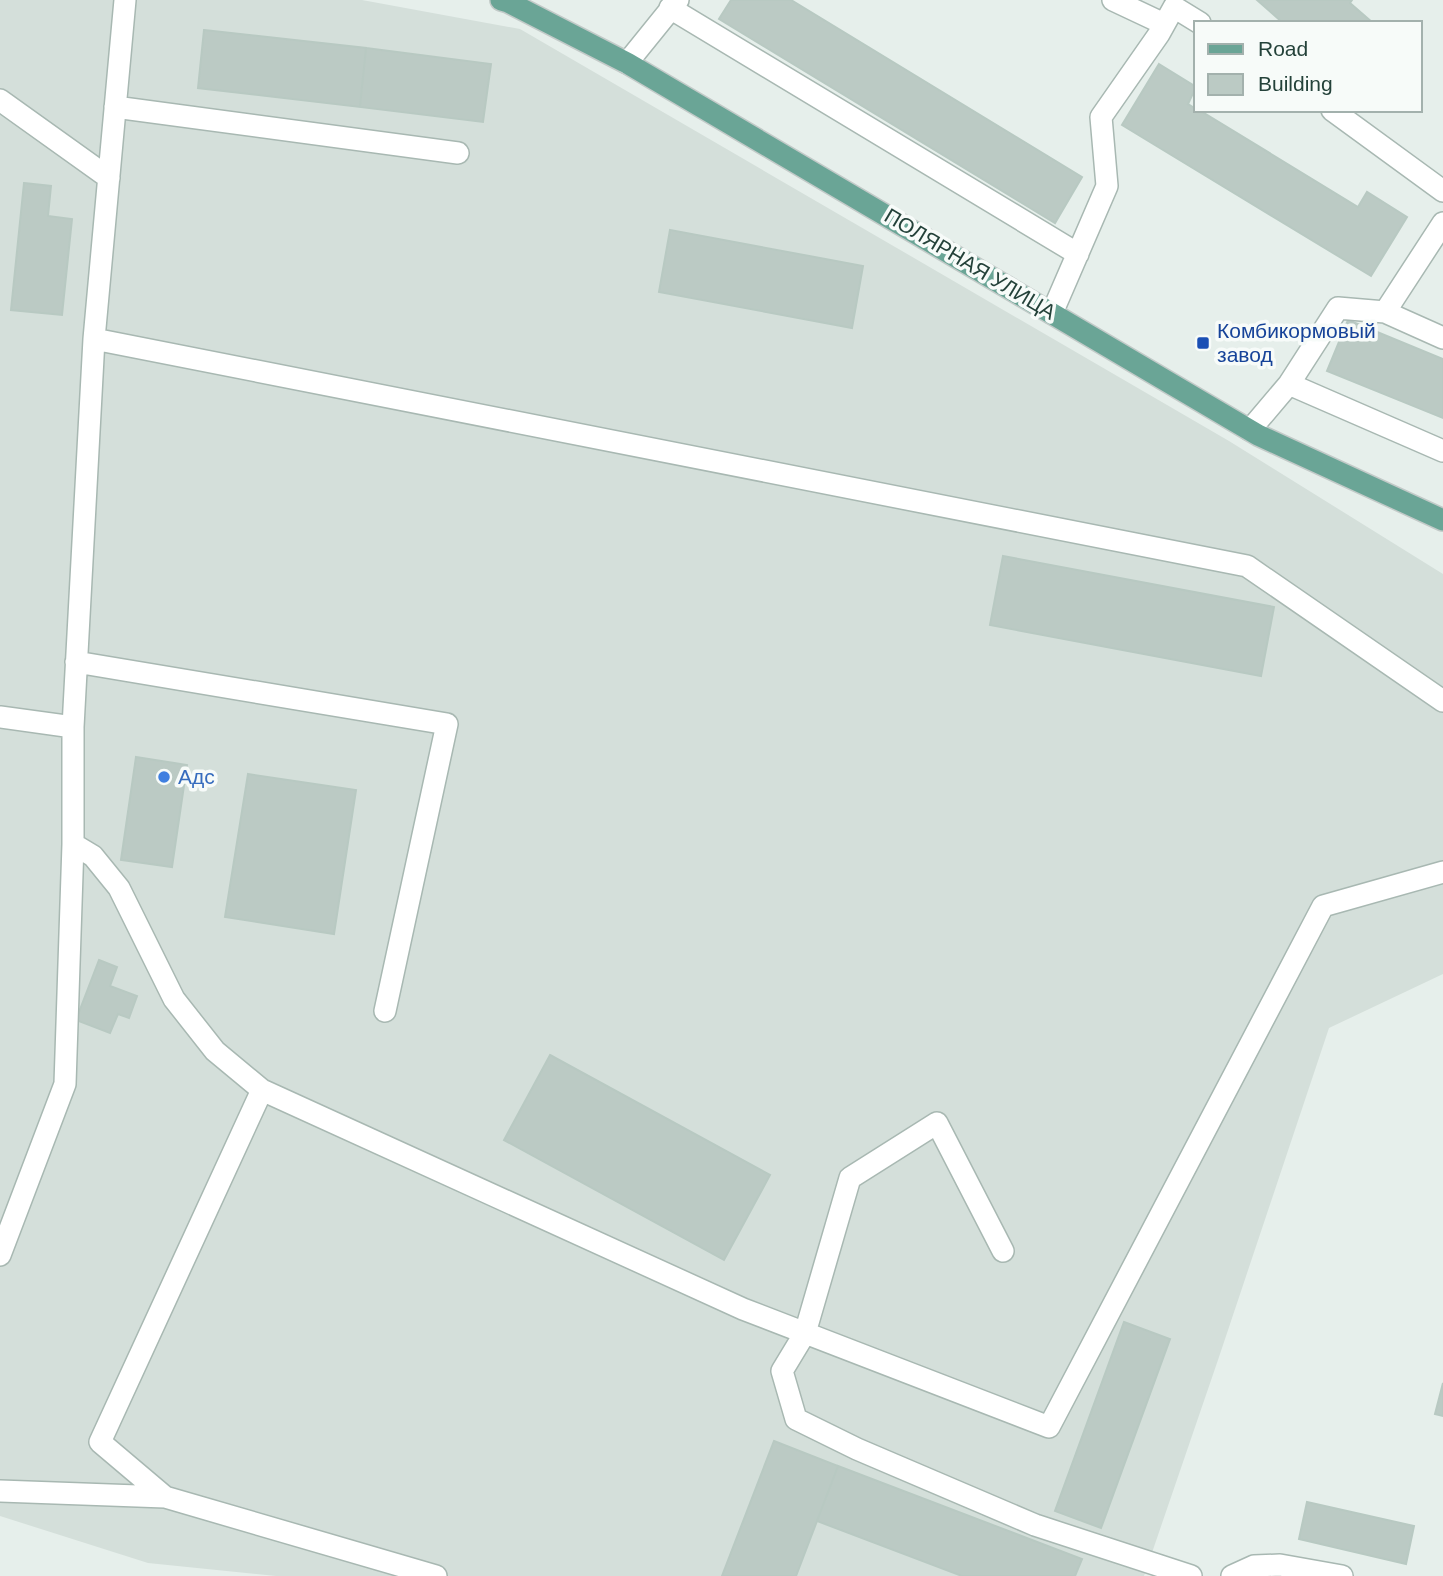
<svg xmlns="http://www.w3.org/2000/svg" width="1443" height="1576" font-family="Helvetica,sans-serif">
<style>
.built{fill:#d4dfda}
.building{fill:#bbcac4;stroke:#b8c9c2;stroke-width:2}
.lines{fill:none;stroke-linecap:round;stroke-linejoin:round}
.minor-casing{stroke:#a8b8b2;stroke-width:24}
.major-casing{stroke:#c2cac8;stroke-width:24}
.minor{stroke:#fff;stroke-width:21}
.major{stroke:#6aa596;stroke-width:21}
.transit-dot{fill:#1a4fb4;stroke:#f7fbf9;stroke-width:2.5}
.shop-dot{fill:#3f7fe0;stroke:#f7fbf9;stroke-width:2.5}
.labels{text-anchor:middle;stroke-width:7;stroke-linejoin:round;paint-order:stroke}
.street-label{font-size:21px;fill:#24423a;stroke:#f7fbf9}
.transit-label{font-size:21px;fill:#164399;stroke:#f7fbf9;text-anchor:start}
.shop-label{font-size:21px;fill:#366cbe;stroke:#f7fbf9;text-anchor:start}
</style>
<rect width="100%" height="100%" fill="#e6efeb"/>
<!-- built -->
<path class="built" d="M0,0H362L520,29L1229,441L1443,574V974L1329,1028L1219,1357L1144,1576H276L148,1563L0,1516Z"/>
<!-- building -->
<path class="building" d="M731,0H791L1082,177L1055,223L719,19Z
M1257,0H1352L1350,3L1373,23H1283Z
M204,30L366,48L360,107L198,88Z
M366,48L491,64L483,122L360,107Z
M1159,64L1196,87L1188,104L1196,109V110H1199L1358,207L1367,192L1407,217L1371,276L1122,125Z
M24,183L51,186L48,216L72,219L62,315L11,310Z
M670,230L863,266L852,328L659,292Z
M1348,320L1443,359V418L1327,371Z
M1003,556L1274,607L1261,676L990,625Z
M136,757L187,765L172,867L121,860Z
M248,774L356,790L334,934L225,917Z
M99,960L117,967L110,986L137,996L129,1018L118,1014L110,1033L76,1020Z
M550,1055L770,1175L724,1260L504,1140Z
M1124,1322L1170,1339L1101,1528L1055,1511Z
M1443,1383V1416L1435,1414Z
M774,1441L838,1466L796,1576H722Z
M838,1466L1082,1559L1075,1576H962L817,1521Z
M1307,1502L1414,1526L1406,1564L1299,1539Z"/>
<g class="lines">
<defs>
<path id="minor" d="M1113,0L1164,24
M670,8L1078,254
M627,63L678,0
M0,100L109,178
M115,107L458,153
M1332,110L1443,191
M1385,312L1443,338
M1052,313L1107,186L1101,117L1159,34L1174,7L1200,23
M94,339L1247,566L1443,701
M1289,384L1338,308L1385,312L1443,223
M1250,430L1289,384L1443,451
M76,662L447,724L385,1011
M0,717L73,727
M73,844L93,856L119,888L174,999L215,1051L262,1090L743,1309L1049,1427L1323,906L1443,872
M1003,1251L937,1123L850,1178L805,1333L782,1371L796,1419L857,1449L1035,1525L1191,1576
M0,1255L65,1084L73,844V727L94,339L125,0
M0,1491L165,1497L436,1576
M165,1497L100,1442L262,1090
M1232,1576L1254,1566L1280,1565L1342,1576"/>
<path id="major" d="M501,0L508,2L627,63L1258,435L1443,520"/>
</defs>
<!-- minor casing -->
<use href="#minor" class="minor-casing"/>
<!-- major casing -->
<use href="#major" class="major-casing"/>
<!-- minor -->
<use href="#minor" class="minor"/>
<!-- major -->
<use href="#major" class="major"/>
</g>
<!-- markers -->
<rect class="transit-dot" x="1196" y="336" width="14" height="14" rx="3.5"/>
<circle class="shop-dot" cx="164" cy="777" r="7"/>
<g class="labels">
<!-- street labels -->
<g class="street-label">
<text transform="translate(970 264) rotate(31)" y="7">ПОЛЯРНАЯ УЛИЦА</text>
</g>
<!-- transit labels -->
<g class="transit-label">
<text x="1217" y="338">Комбикормовый<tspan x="1217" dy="24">завод</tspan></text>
</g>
<!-- shop labels -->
<g class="shop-label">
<text x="178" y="784">Адс</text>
</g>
</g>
<!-- legend -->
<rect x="1194" y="21" width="228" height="91" fill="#f7fbf9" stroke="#a3b1ad" stroke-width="2"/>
<rect x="1208" y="44" width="35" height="10" fill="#6aa596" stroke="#a3b1ad" stroke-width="2"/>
<text x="1258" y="56" font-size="21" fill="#24423a">Road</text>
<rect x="1208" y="74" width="35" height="21" fill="#bbcac4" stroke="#a3b1ad" stroke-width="2"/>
<text x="1258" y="91" font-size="21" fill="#24423a">Building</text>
</svg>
